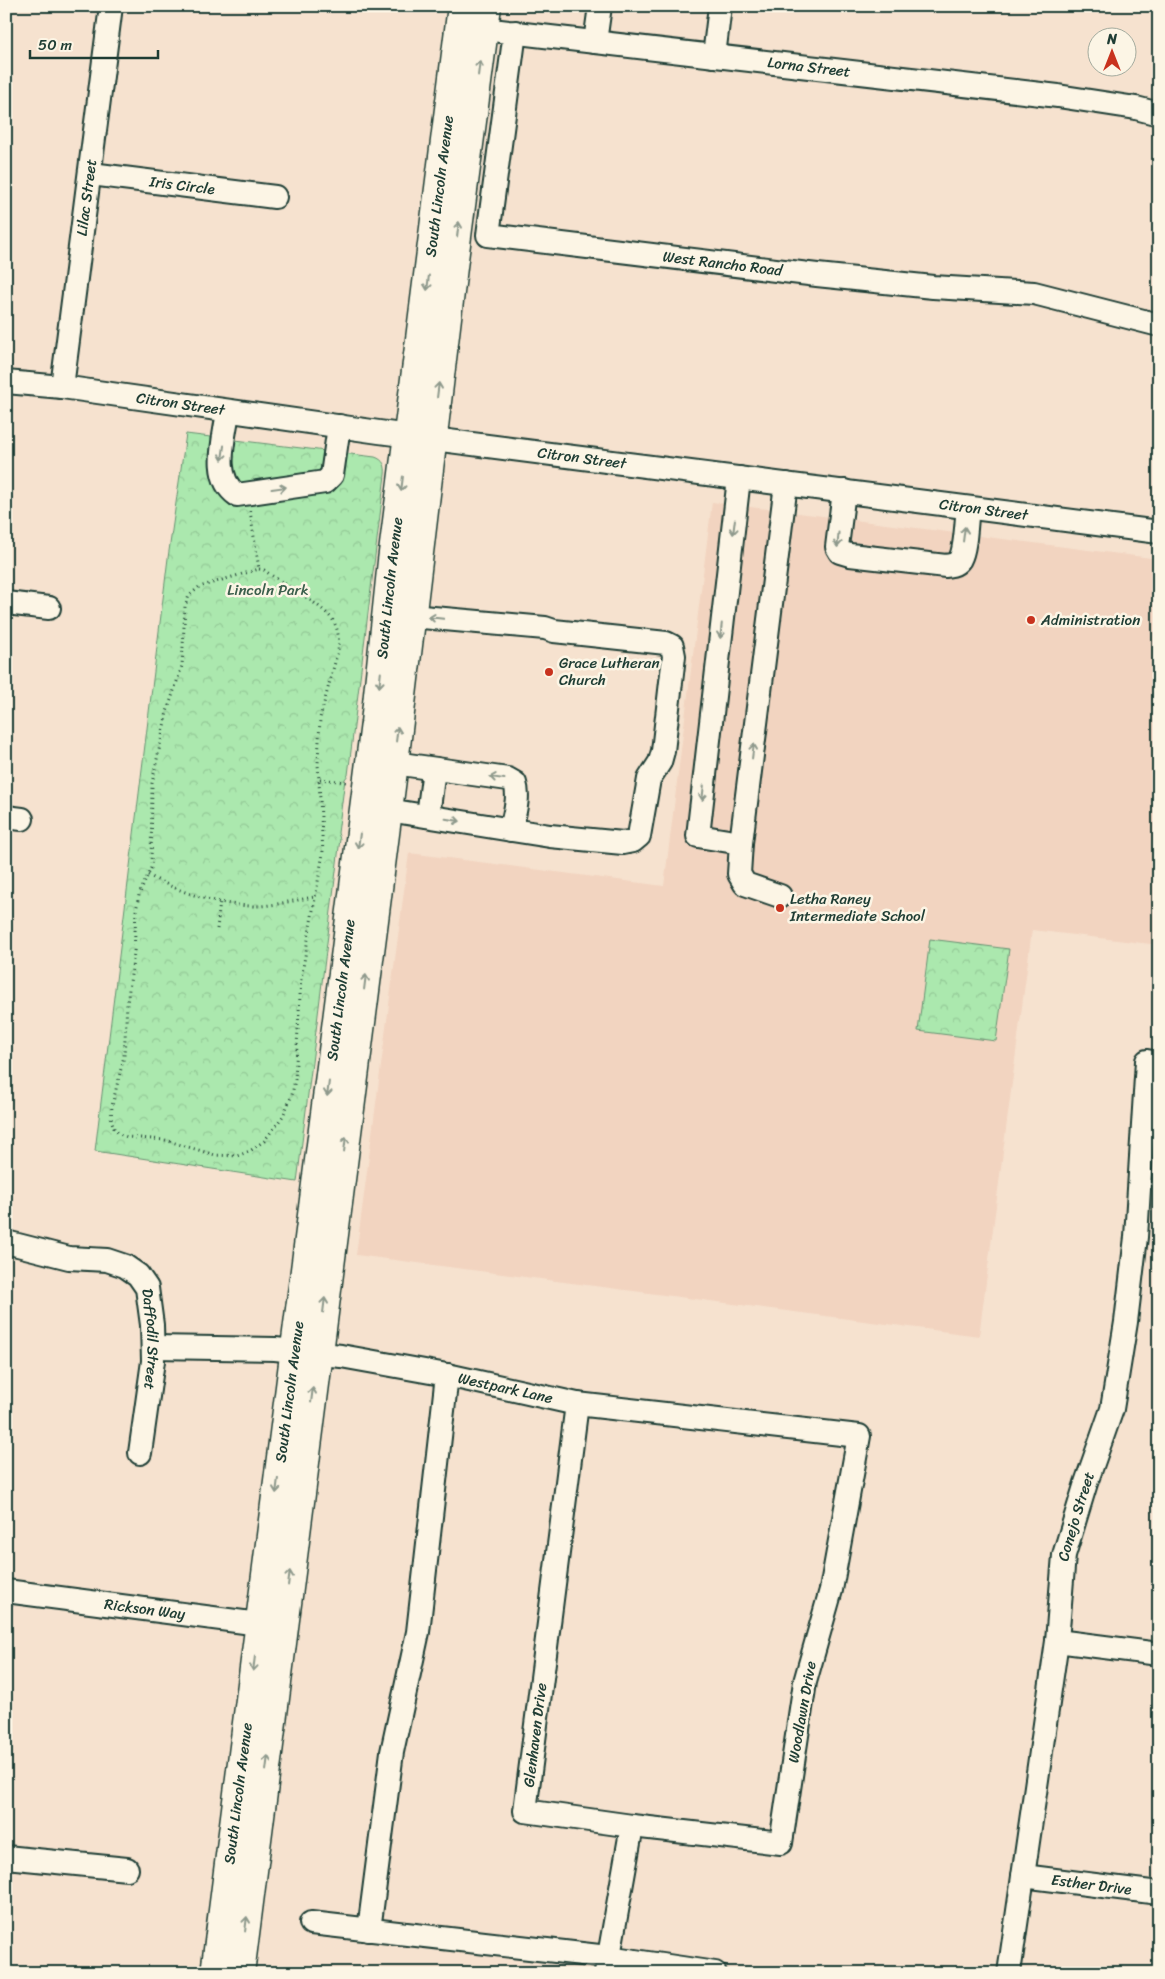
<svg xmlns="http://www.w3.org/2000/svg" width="1165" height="1979" font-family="Sriracha,sans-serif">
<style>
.built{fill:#f2d4c0}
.park{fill:url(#park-crowns);stroke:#659271}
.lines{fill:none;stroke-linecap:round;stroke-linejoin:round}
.minor-casing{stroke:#1f3d34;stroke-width:26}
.major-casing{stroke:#1f3d34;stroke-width:31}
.path{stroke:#1f3d34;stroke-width:3;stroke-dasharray:1 4;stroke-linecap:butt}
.minor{stroke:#fcf5e5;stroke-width:22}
.major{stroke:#fcf5e5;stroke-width:28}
.oneway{stroke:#8e998c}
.poi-dot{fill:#c8321e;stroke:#fcf5e5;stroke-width:2}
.labels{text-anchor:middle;stroke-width:5;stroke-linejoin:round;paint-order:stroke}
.street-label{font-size:15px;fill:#1f3d34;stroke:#fcf5e5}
.park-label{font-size:15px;fill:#3b5f4c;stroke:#fcf5e5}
.poi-label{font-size:15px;fill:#1f3d34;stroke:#fcf5e5;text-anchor:start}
</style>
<defs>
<pattern id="park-crowns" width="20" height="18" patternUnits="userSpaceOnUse" patternTransform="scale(1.25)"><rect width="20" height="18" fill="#abe8ae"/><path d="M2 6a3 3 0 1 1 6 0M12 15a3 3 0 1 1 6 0" fill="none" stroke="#93c896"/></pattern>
</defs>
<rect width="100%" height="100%" fill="#f6e2cf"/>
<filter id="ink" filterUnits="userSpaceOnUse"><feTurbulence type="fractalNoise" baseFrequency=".02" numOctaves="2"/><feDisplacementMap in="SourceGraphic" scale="10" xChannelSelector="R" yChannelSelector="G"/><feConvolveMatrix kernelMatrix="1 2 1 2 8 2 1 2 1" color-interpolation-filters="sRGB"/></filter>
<g filter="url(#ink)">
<!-- built -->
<path class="built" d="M712,502L1159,559V945L1032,930L979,1336L356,1255L409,853L664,886Z"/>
<!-- park -->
<path class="park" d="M186,434L375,457C384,460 386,466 385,475L348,775L345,779L338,833L340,839L297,1182L95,1151L168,558Z
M930,939L1009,949L996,1041L918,1031Z"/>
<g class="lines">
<defs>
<g id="minor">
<path id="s1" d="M500,31L1058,96L1136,108L1159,114"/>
<path id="s2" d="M515,32L488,235L817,275L933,287L1034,293L1159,325"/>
<path d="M595,42L600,6"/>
<path d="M714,56L720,6"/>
<path id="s3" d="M91,174L275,197"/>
<path id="s4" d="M6,382L62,387L379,432L1159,532"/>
<path id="s5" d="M62,387L111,6"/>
<path d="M228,411C225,437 211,477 237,495L325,482L332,475L339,426"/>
<path d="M739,478L698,836L741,843L786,484"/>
<path d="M844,491L837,547L840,552L850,555L946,566C952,565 956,565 960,559C966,548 966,521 968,508"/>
<path d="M6,603L49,608"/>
<path d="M394,763L508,779L515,783C520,798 514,814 511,830"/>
<path d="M388,810L550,836L623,843L633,841L639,836L649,779L660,762L663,751L674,656L672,646L666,643L554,631L545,628L411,616"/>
<path d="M428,816L434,769"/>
<path d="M6,817L22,819"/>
<path d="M741,843L739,874L745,884L780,896"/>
<path id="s6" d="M6,1242L69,1258L107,1260L125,1266L138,1275L147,1288L152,1325L153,1361L140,1453"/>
<path id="s7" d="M153,1347L275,1349L341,1356L447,1375L577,1404L859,1436L831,1590L805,1682L781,1843L632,1826"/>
<path d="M577,1404L525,1811L632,1826L606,1973"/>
<path id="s8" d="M6,1591L275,1626"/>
<path d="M1057,1641L1159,1654"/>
<path d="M6,1857L127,1869"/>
<path id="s9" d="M1023,1876L1159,1893"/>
<path d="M311,1923L608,1957L715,1973"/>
<path d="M369,1930L392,1752L418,1632L447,1375"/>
<path id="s10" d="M1009,1973L1057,1641L1064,1555L1086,1483L1112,1409L1126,1322L1136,1237L1147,1061L1159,1063"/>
</g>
<g id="major">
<path id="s11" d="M215,1973L375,723L392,561L462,6"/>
<path d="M240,1973L394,763L453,267L487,6"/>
</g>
</defs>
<!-- minor casing -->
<use href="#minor" class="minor-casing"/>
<!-- major casing -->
<use href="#major" class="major-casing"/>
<!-- path -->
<path class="path" d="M250,511L259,569
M259,569L264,570C281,583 328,607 335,624C339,633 339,642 338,651L320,718L318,764L323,853L301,979L295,1079L292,1095L283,1116L274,1128L264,1141L250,1151L237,1156L215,1155L165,1140L127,1137L119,1134L114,1128L111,1119L112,1106L124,1056L127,1004L134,953L136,911L139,895L151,868L152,783L167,712L182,666L185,606L189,596L199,587Z
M320,779L346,782
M148,875C179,892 215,904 250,906C271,907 294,900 315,897
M217,929L220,901"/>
<!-- minor -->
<use href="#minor" class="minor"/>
<!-- major -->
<use href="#major" class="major"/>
</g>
<!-- one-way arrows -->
<defs><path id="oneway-shaft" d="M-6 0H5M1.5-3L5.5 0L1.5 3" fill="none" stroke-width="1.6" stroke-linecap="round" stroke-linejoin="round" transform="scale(1.25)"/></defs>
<g class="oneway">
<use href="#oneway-shaft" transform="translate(479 68) rotate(-83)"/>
<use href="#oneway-shaft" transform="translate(458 229) rotate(-83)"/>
<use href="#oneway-shaft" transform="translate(428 283) rotate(97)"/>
<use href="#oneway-shaft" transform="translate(438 390) rotate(-83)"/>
<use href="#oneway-shaft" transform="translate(223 453) rotate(98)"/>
<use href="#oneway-shaft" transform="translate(402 484) rotate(97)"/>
<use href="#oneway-shaft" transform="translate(279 488) rotate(-8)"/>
<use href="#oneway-shaft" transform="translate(734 527) rotate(97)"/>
<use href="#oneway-shaft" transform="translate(964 534) rotate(-83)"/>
<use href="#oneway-shaft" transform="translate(838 540) rotate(94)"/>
<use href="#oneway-shaft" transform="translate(436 618) rotate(-174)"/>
<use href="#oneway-shaft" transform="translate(721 631) rotate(96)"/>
<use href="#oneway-shaft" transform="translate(380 680) rotate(96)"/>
<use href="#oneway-shaft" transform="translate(397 734) rotate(-83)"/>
<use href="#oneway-shaft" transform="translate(753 751) rotate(-83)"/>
<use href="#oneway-shaft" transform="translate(497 778) rotate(-172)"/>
<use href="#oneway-shaft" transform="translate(703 793) rotate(96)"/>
<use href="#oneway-shaft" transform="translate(453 820) rotate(9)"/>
<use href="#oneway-shaft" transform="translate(359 841) rotate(97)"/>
<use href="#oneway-shaft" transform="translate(365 982) rotate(-83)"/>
<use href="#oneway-shaft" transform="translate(328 1089) rotate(97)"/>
<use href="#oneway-shaft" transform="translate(345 1144) rotate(-83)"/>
<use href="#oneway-shaft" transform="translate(324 1305) rotate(-83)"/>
<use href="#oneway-shaft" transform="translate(312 1395) rotate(-83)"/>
<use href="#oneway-shaft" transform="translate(277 1486) rotate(97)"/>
<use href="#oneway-shaft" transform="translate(289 1578) rotate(-83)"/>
<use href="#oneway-shaft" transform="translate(254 1664) rotate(97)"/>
<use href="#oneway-shaft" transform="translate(267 1763) rotate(-83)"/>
<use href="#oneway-shaft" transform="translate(246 1924) rotate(-83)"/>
</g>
</g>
<!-- markers -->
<g class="poi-dot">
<circle cx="1031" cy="620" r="5"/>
<circle cx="549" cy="672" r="5"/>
<circle cx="780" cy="908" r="5"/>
</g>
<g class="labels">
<!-- street labels -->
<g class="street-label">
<text dy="5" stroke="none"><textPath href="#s1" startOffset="311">Lorna Street</textPath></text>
<text dy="5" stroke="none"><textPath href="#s3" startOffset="92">Iris Circle</textPath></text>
<text dy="5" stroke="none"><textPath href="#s11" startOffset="1801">South Lincoln Avenue</textPath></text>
<text dy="5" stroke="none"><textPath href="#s5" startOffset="191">Lilac Street</textPath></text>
<text dy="5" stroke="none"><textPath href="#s2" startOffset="441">West Rancho Road</textPath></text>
<text dy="5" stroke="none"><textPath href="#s4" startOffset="176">Citron Street</textPath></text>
<text dy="5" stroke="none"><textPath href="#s4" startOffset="581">Citron Street</textPath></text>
<text dy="5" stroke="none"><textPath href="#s4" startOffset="986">Citron Street</textPath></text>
<text dy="5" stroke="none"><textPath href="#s11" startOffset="1396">South Lincoln Avenue</textPath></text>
<text dy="5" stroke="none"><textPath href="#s11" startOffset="991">South Lincoln Avenue</textPath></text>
<text dy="5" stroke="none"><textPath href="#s6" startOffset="205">Daffodil Street</textPath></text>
<text dy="5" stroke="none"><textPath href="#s7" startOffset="356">Westpark Lane</textPath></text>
<text dy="5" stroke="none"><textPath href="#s11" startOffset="586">South Lincoln Avenue</textPath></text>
<text dy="5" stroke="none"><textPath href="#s10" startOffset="462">Conejo Street</textPath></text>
<text dy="5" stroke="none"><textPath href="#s8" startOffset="140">Rickson Way</textPath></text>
<text transform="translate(802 1712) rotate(-80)" y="5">Woodlawn Drive</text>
<text transform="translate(535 1735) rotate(-83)" y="5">Glenhaven Drive</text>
<text dy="5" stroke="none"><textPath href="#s11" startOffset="181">South Lincoln Avenue</textPath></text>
<text dy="5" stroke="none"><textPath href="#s9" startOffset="69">Esther Drive</textPath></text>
</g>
<!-- park labels -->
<g class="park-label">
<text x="268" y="595">Lincoln Park</text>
</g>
<!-- poi labels -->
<g class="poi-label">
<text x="1041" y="625">Administration</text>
<text x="559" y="668">Grace Lutheran<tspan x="559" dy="17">Church</tspan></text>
<text x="790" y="904">Letha Raney<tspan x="790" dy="17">Intermediate School</tspan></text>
</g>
</g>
<!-- margin -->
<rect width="1165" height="1979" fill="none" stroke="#fcf5e5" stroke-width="25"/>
<rect x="12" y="12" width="1140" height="1954" fill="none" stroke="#1f3d34" stroke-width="2" filter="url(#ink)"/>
<!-- north arrow -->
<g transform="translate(1112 52)"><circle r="24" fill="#fcf5e5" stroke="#a4ab9e"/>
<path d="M0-4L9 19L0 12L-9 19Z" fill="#c8321e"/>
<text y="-8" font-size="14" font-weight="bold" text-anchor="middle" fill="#1f3d34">N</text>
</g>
<!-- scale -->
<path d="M30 50v8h128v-8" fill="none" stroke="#1f3d34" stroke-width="2.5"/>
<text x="38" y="50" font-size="15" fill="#1f3d34" stroke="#fcf5e5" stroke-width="4" paint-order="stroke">50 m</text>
</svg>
